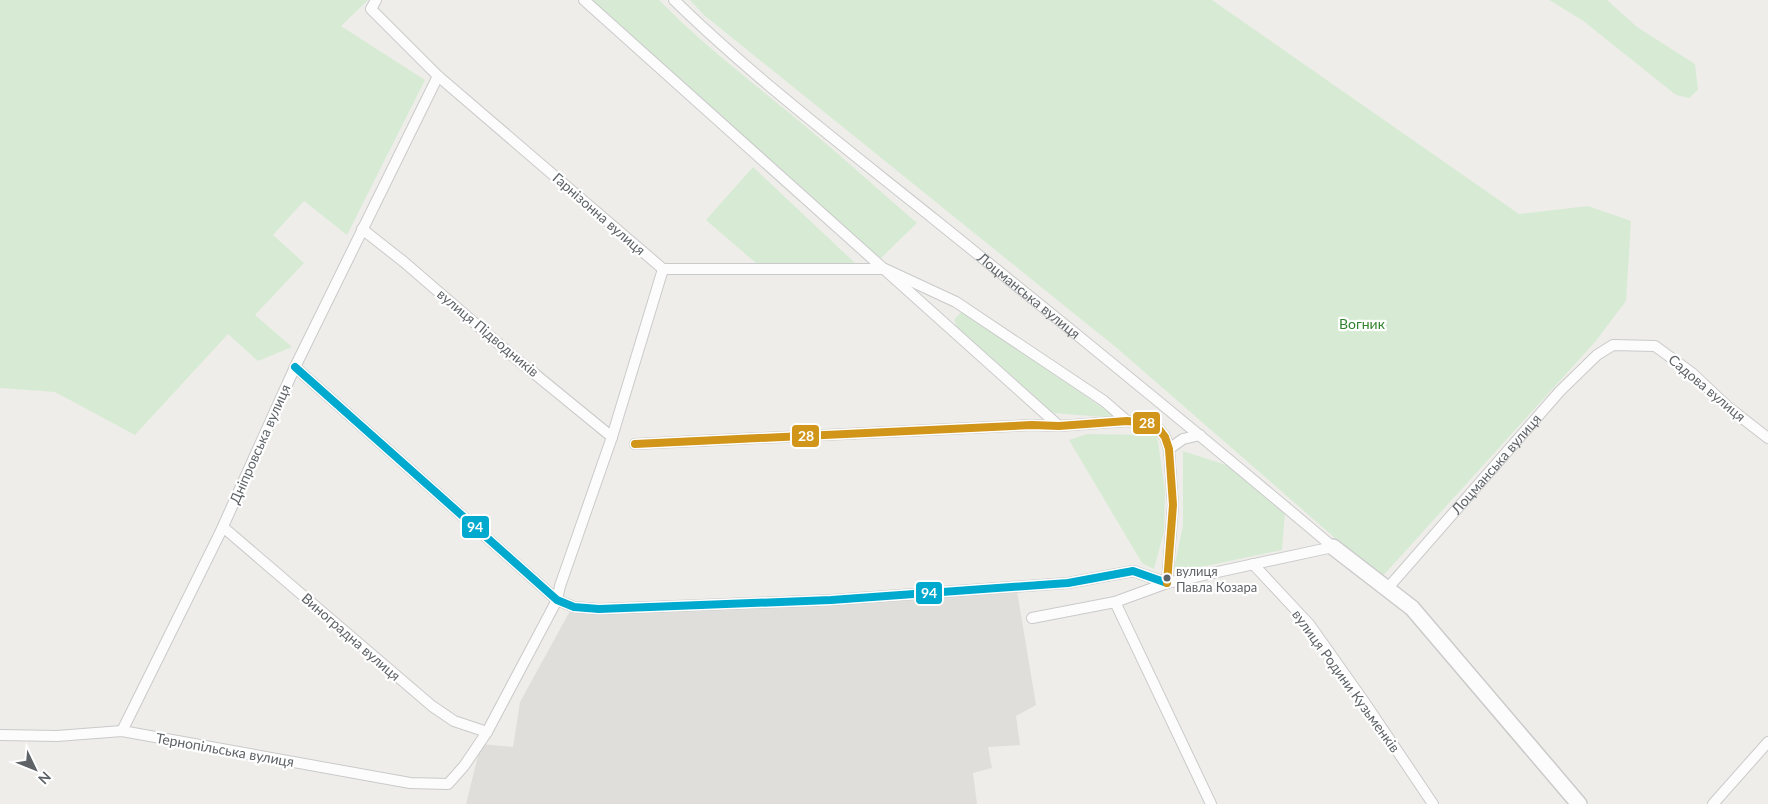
<svg xmlns="http://www.w3.org/2000/svg" width="1768" height="804" font-family="Lato,sans-serif">
<style>
.industrial{fill:#dfdeda}
.green{fill:#d7ebd4}
.lines{fill:none;stroke-linecap:round;stroke-linejoin:round}
.street-casing{stroke:#cacaca;stroke-width:12}
.secondary-casing{stroke:#cbcbcb;stroke-width:18}
.street{stroke:#fcfcfc;stroke-width:10}
.secondary{stroke:#fcfcfc;stroke-width:15}
.bus-1-casing{stroke:#fff;stroke-width:11}
.bus-2-casing{stroke:#fff;stroke-width:11}
.bus-1{stroke:#00a9ce;stroke-width:8}
.bus-2{stroke:#d1951a;stroke-width:8}
.bus-dot{fill:#5e6367;stroke:#fff;stroke-width:2}
.labels{text-anchor:middle;stroke-width:4.5;stroke-linejoin:round;paint-order:stroke}
.bus-label{font-size:13px;fill:#5e6367;stroke:#fff;text-anchor:start}
.street-label{font-size:14px;fill:#5e6367;stroke:#fff}
.park-label{font-size:14px;fill:#338430;stroke:#fff}
.line-badge{stroke:#fff;stroke-width:2}
.badge-label{font-size:14px;text-anchor:middle;font-weight:bold;fill:#fff}
</style>
<rect width="100%" height="100%" fill="#eeede9"/>
<!-- industrial -->
<path class="industrial" d="M1017,591L1036,705L1016,716L1020,745L988,747L992,768L973,773L977,804H466L481,744L513,747L520,702L570,611Z"/>
<!-- green -->
<path class="green" d="M0,0H368L341,26L425,80L347,235L304,201L273,235L304,263L255,315L292,347L258,361L228,334L135,435L55,392L0,388Z
M592,0H659C706,48 760,88 811,131C847,161 882,193 917,223L880,259Z
M690,0H1212L1519,214L1588,206L1631,221L1626,301L1595,342L1381,578L1118,349L704,15Z
M1549,0H1607L1637,27L1695,64L1698,90L1689,98L1676,95L1582,20Z
M753,167L855,263L757,264L706,220Z
M962,311L1117,418L1053,413L958,329L954,320Z
M1087,434L1157,435L1165,490L1164,532L1154,569L1142,563L1069,440Z
M1183,451L1229,466L1285,512L1282,550L1173,573L1183,526Z"/>
<g class="lines">
<defs>
<g id="street">
<path d="M376,0L371,9L438,76L663,269H885L956,302L1104,401L1127,421"/>
<path d="M584,0L1059,426"/>
<path id="s1" d="M674,0C754,78 847,149 934,219C1068,327 1202,436 1333,547"/>
<path d="M362,229L404,262L508,352L612,437"/>
<path d="M295,367L557,600L574,607L599,609L831,600L1068,583L1133,571L1167,583"/>
<path d="M635,444L1032,425L1059,426L1127,421L1146,423L1158,428L1165,437L1169,449L1173,505L1167,583"/>
<path d="M1169,449L1183,439L1200,435"/>
<path d="M223,527L432,706L454,721L487,732"/>
<path d="M1253,564L1309,624L1365,703L1433,804"/>
<path id="s2" d="M1387,589L1560,391L1597,355L1613,345L1655,346L1692,373L1728,407L1768,438"/>
<path d="M1115,602L1211,804"/>
<path d="M1032,618L1115,602L1167,583L1333,547"/>
<path d="M122,731L220,533L295,367L438,76"/>
<path d="M0,735L57,736L122,731L410,783L448,784L464,766L487,732L557,600L560,586L612,437L663,269"/>
<path d="M1713,804L1768,742"/>
</g>
<path id="secondary" d="M1333,547L1412,608L1579,804"/>
</defs>
<!-- street casing -->
<use href="#street" class="street-casing"/>
<!-- secondary casing -->
<use href="#secondary" class="secondary-casing"/>
<!-- street -->
<use href="#street" class="street"/>
<!-- secondary -->
<use href="#secondary" class="secondary"/>
<defs>
<path id="bus-1" d="M295,367L557,600L574,607L599,609L831,600L1068,583L1133,571L1167,583"/>
<path id="bus-2" d="M635,444L1032,425L1059,426L1127,421L1146,423L1158,428L1165,437L1169,449L1173,505L1167,583"/>
</defs>
<!-- bus-1 casing -->
<use href="#bus-1" class="bus-1-casing"/>
<!-- bus-2 casing -->
<use href="#bus-2" class="bus-2-casing"/>
<!-- bus-1 -->
<use href="#bus-1" class="bus-1"/>
<!-- bus-2 -->
<use href="#bus-2" class="bus-2"/>
</g>
<!-- markers -->
<circle class="bus-dot" cx="1167" cy="578" r="4.5"/>
<g class="labels">
<!-- bus labels -->
<g class="bus-label">
<text x="1176" y="576">вулиця<tspan x="1176" dy="16">Павла Козара</tspan></text>
</g>
<!-- street labels -->
<g class="street-label">
<text transform="translate(599 214) rotate(41)" y="5">Гарнізонна вулиця</text>
<text dy="5" stroke="none"><textPath href="#s1" startOffset="462">Лоцманська вулиця</textPath></text>
<text transform="translate(488 333) rotate(40)" y="5">вулиця Підводників</text>
<text transform="translate(1707 388) rotate(40)" y="5">Садова вулиця</text>
<text transform="translate(260 444) rotate(-66)" y="5">Дніпровська вулиця</text>
<text dy="5" stroke="none"><textPath href="#s2" startOffset="166">Лоцманська вулиця</textPath></text>
<text transform="translate(351 637) rotate(41)" y="5">Виноградна вулиця</text>
<text transform="translate(1346 681) rotate(54)" y="5">вулиця Родини Кузьменків</text>
<text transform="translate(225 750) rotate(10)" y="5">Тернопільська вулиця</text>
</g>
<!-- park labels -->
<g class="park-label">
<text x="1362" y="329">Вогник</text>
</g>
</g>
<g class="line-badge">
<rect x="1132" y="411" width="29" height="24" rx="5" fill="#d1951a"/>
<rect x="791" y="424" width="29" height="24" rx="5" fill="#d1951a"/>
<rect x="461" y="515" width="29" height="24" rx="5" fill="#00a9ce"/>
<rect x="915" y="581" width="28" height="24" rx="5" fill="#00a9ce"/>
</g>
<g class="badge-label">
<text x="1147" y="428">28</text>
<text x="806" y="441">28</text>
<text x="475" y="532">94</text>
<text x="929" y="598">94</text>
</g>
<!-- north arrow -->
<g transform="translate(35 769) rotate(133)" stroke="#ffffff" stroke-width="4" paint-order="stroke">
<path d="M0-4L9 19L0 12L-9 19Z" fill="#5e6367"/>
<text y="-8" font-size="14" font-weight="bold" text-anchor="middle" fill="#5e6367">N</text>
</g>
</svg>
